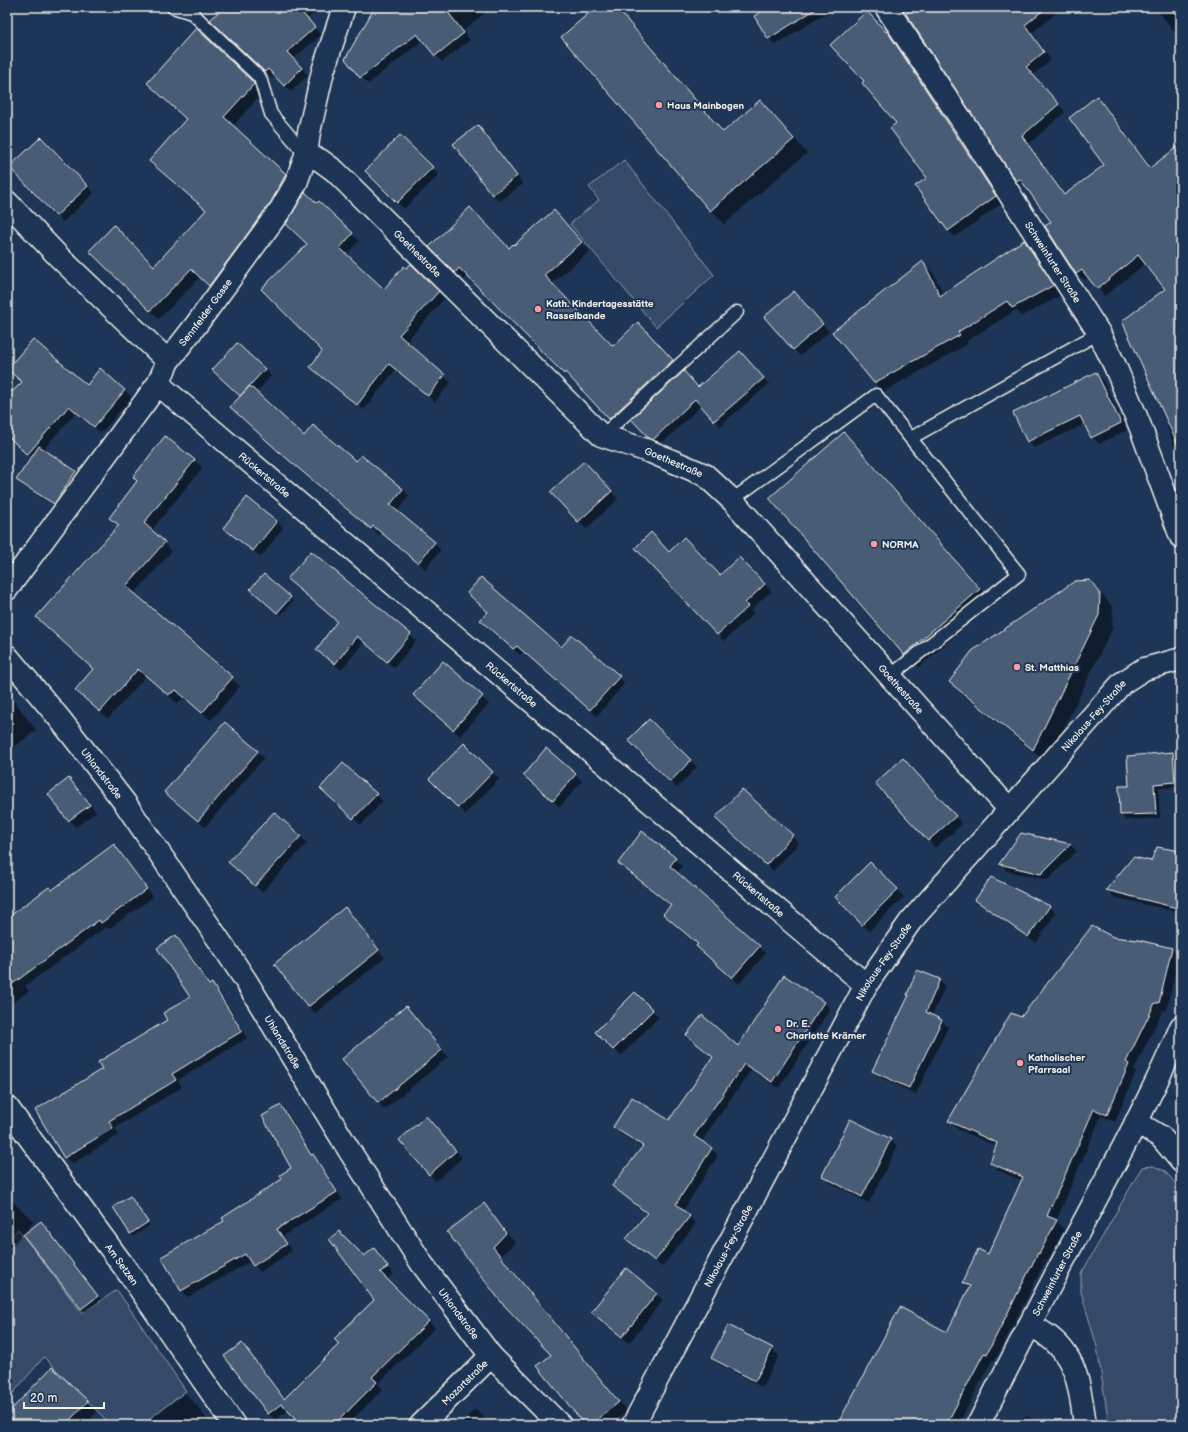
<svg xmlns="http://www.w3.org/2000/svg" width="1188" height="1432" font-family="'Balsamiq Sans',sans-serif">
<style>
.green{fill:#354a67;stroke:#949ea8}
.shadow{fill:#0007}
.building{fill:#485b74;stroke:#f4f1e8}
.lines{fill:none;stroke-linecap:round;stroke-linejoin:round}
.lane-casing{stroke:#f4f1e8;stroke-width:15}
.street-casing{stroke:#f4f1e8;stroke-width:25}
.secondary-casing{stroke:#f4f1e8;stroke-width:25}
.lane{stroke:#1d3557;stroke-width:12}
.street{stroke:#1d3557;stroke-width:22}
.secondary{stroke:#1d3557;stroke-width:22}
.poi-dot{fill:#ff9aa2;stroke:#1d3557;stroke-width:1.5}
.labels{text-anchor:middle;stroke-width:4;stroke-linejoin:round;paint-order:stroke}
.poi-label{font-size:10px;font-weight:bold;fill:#f4f1e8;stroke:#1d3557;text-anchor:start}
.street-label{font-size:10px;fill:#f4f1e8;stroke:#1d3557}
</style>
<rect width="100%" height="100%" fill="#1d3557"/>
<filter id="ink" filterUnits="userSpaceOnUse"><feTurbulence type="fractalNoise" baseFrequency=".025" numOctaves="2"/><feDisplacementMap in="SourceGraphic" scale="8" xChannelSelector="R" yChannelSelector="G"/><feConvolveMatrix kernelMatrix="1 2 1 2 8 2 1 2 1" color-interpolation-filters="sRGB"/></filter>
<g filter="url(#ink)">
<!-- green -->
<path class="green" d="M624,160L714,275L656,327L570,224L599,200L589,187Z
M1153,1166L1165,1171L1181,1190V1425H1109L1097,1347L1081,1292V1274L1142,1167Z
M18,1229L82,1313L117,1290L186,1391L150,1418L155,1425H111L44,1357L7,1400V1241Z"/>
<!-- shadow -->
<path class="shadow" d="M226,7H322L307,19L321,35L293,59L308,75L291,92L275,75L272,78L212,20Z
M376,7H492L463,31L470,40L442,62L423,40L368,84L347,59Z
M597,7H616L724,133L760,101L774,115L807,153L724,224L711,210Z
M771,7H836L775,45L769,38Z
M915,7H1059L1061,9L1032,33L1051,60L1033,75L1065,112L1029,144L1065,196L1105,165L1097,98L1105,105L1151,168L1181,155V466L1166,422L1168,421L1166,289L1146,263L1105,296L1089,278L1084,280L1076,273L1052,223L1027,187L1025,188L1017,181L907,14Z
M1155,7H1181V40Z
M887,32L894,39L1002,203L955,237L948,230L929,178L898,123L886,33Z
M253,83L262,93L233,126L294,183L218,294L200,277L159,319L90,251L154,267L207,211L159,169Z
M478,126L484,133L523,184L500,201L493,195L454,144Z
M400,136L439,175L404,209L366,171Z
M48,145L94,193L63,222L10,167Z
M319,202L359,241L346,255L384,290L411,265L444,299L406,342L451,382L435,402L396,369L364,410L311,367L323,351L308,244L317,204Z
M563,220L590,251L551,284L613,347L646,332L681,369L618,427L574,380L573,381L468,276L464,280L430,247L509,249Z
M1024,241L1033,250L1062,295L1022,316L1016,310L967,341L968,344L883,392L874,382L923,263L932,271L944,295Z
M801,299L829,332L800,356L794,349Z
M746,358L769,384L720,426L702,405L660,445L657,444L633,419L698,388Z
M265,369L271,376L256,393L304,437L356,463L403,489L409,496L397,512L441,550L425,569L380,532L379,535L338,501L241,397L220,377Z
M100,370L132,397L101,433L76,412L43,450L75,472L82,479L61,510L25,486L18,479L32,458L7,433V399L87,386Z
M1096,373L1103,380L1127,430L1099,444L1092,437L1085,424L1034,448L1028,442L1014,414Z
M844,434L858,447L993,603L919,667L905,654Z
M194,460L202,468L151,531L172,551L134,594L240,686L211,720L184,698L177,703L146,676L108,719L84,697L94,669L120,527L110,518Z
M590,469L618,499L586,529L552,492Z
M277,521L283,528L261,557L231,534Z
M658,540L670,553L720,577L746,564L771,591L751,610L754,613L724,641L636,548Z
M288,579L410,635L416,641L394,668L364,642L341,670L318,650L338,622Z
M1090,581L1103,595L1113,608L1112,629L1047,763L964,696L951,682Z
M255,592L290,598L293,601L281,615Z
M488,627L561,649L572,636L625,683L597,716L524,651L520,655Z
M443,662L489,704L460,736L421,701Z
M7,692L36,730L7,753Z
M649,720L697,767L677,788L629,740Z
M225,723L264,758L205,827L172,799Z
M464,745L499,779L465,814L430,779Z
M546,750L582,781L560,807L531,782Z
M1173,753L1177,758L1179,787L1158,788L1160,818L1126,820L1121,815L1120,787L1131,786Z
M909,766L962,824L935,848L876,783Z
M69,779L76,786L96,812L76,827L69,820L49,794Z
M742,790L799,843L773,871L723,825Z
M328,794H376L383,801L361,825Z
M643,833L682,866L677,873L766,953L739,984L697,946L699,945L671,906L619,863Z
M1021,834L1070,845L1077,851L1048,880L1007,871L1001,864Z
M300,836L307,843L262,892L236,869Z
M114,845L121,852L153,897L109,929L106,927L25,986L29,991L7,1007V919L52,891Z
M1181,852V913L1114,897L1108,890L1151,862Z
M870,863L904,897L869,931L836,897Z
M976,900L1049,906L1056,913L1036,943L983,906Z
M345,909L385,958L315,1013L308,1007Z
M176,937L182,943L211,985L212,984L219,991L247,1038L178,1080L182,1087L115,1128L119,1135L72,1164L65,1157L103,1069L169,1020L191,997Z
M1113,938L1172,949L1179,957L1166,1011L1163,1010L1134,1070L1136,1072L1115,1122L1101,1116L1056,1221L1064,1229L1047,1261L1046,1260L995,1361L992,1360L958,1425H838L948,1333L970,1289L963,1282L989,1256L1023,1181L999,1171L991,1163L996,1146L957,1129L950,1121L1021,1018Z
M784,976L824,1002L830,1009L779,1088L751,1070L701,1142L711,1149L718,1155L683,1211L696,1223L662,1267L627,1239L647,1213L614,1186L643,1148L621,1134L614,1127L669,1121L713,1058L694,1041L738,1047Z
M939,980L945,986L932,1016L942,1021L948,1027L916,1094L880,1077L873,1071L909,996L908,994Z
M635,994L659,1017L621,1056L597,1032Z
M412,1014L448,1057L385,1109L378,1102Z
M1181,1089V1106L1173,1095Z
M280,1106L287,1112L312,1155L319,1162L342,1199L283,1236L292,1251L260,1272L251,1261L188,1297L182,1291L163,1258L225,1221L284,1179L293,1168Z
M850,1120L891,1140L897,1147L869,1203L830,1183L823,1176Z
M433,1124L462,1158L436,1181L429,1174Z
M7,1196L34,1222L7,1251Z
M130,1197L150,1225L134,1236L131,1233Z
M484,1205L492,1214L515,1242L501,1256L627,1411L610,1425H586L552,1355L503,1302Z
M44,1226L101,1300L85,1312L25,1235Z
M374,1250L394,1274L386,1279L435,1328L378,1384L383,1389L347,1425H304L289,1410L275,1420L268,1413L242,1344L248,1351L285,1399L340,1344L376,1300L364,1257Z
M626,1269L663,1300L629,1343L592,1312Z
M772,1349L779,1356L762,1387L719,1364L712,1358Z
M52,1368L97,1412L85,1425H7V1415Z
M185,1393L197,1406L211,1425H157L151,1418Z
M475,1409L491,1425H460Z
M1026,1415L1042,1425H1020Z"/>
<!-- building -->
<path class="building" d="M224,7H297L315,27L287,52L302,68L284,86L268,69L265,72L210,20Z
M375,7H444L464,33L435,56L417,34L360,78L345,59Z
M596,7H616L723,132L760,100L794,139L710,211L561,37Z
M769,7H819L768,39L754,16Z
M913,7H1047L1025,25L1044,52L1026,67L1059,104L1022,136L1064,195L1104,165L1069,118L1097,96L1150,168L1181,144V452L1122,321L1165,289L1138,255L1097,289L1082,270L1076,274L1045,226L1051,222L1020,179L1016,181L906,14Z
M867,11L886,32L887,31L996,196L948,231L915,186L927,178L890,128L896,123L862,83L864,81L830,45Z
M196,28L253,82L254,84L224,117L286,174L271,202L209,286L191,269L150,311L89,251L114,225L154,266L206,210L149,161L186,119L147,83Z
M478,125L517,176L492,195L453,144Z
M400,135L433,167L397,203L365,171Z
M41,137L88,186L56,216L9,167Z
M305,192L317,203L319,201L353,233L340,248L384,289L404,266L406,268L411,264L439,291L399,335L445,375L428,396L389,364L357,405L310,367L322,351L261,289L307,244L286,224Z
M470,207L509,248L513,244L514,245L554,210L582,242L544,275L613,346L638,322L673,360L609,419L565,372L564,374L467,276L459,268L455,273L429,247Z
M1024,240L1054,285L1012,308L1007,301L958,332L960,335L874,383L832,332L923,261L940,296Z
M794,291L823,324L793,350L764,317Z
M33,339L87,385L100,368L125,390L94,427L69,406L27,455L7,435V397L22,382L7,369Z
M237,343L265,369L240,396L212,370Z
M740,351L764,378L714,421L695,399L653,440L649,438L631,419L684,371L698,387Z
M1096,372L1121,423L1091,438L1080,416L1027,442L1013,413Z
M250,386L304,436L313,425L356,461L361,455L403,489L390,505L435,542L418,563L373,526L371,529L330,495L278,451L230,407Z
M844,432L980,589L904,655L769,498Z
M165,436L195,460L144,523L165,542L126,586L233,677L202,713L176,690L168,695L138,669L100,712L75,690L93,669L36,617L119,525L109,518L137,481L133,477Z
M39,446L76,471L54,504L16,480Z
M584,461L612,491L578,522L550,492Z
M247,497L277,521L253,551L223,528Z
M651,532L669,552L684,537L720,575L739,557L765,584L745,603L749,606L717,635L635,548Z
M311,551L411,634L387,662L357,636L335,664L316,650L337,621L287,579Z
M264,574L291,597L277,613L250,589Z
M481,577L561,647L572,635L620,676L590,710L517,646L513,649L480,620L488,612L467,593Z
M1090,580L1100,593L1099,615L1033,750L949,682L972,651L1075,581Z
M443,661L483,696L453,730L413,695Z
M649,719L691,760L670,782L628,740Z
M225,722L258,751L198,821L164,792Z
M464,743L493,772L458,808L429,779Z
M546,748L576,774L553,801L523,775Z
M1173,752L1175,782L1154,784L1156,814L1120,815L1119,786H1129L1127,756Z
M903,758L956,816L928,841L875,783Z
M343,763L377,794L353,819L320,788Z
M69,778L90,805L68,821L48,794Z
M742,789L793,835L766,865L715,818Z
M274,812L301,836L255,886L228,862Z
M642,831L676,858L670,866L760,946L732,978L696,946L698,944L663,914L671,905L618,863Z
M1021,833L1071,844L1041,874L999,864Z
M114,844L147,889L101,923L99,920L7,988V918L49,887L52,890Z
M1157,847L1181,851V909L1106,890L1133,857L1151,861Z
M870,862L898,889L862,925L835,897Z
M991,877L1050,906L1028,937L975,900Z
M345,907L379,950L308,1007L274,964Z
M1092,926L1113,937L1138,940L1172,948L1159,1003H1155L1126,1062L1129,1064L1107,1115L1094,1109L1047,1216L1057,1220L1039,1254L1038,1253L987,1354L984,1353L946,1425H837L900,1307L947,1332L970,1286L962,1283L978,1249L988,1254L1023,1177L990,1163L997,1143L948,1121L1011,1013L1021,1017Z
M176,935L209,985L212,983L242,1031L172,1074L176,1080L109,1121L113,1128L64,1158L35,1110L102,1069L98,1062L167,1020L163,1013L190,997L157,948Z
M917,970L940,979L926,1012L942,1020L909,1088L872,1071L909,995H907Z
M784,975L824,1002L772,1082L744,1064L694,1136L712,1148L676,1204L690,1216L655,1261L626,1239L647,1213L612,1186L643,1146L613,1127L632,1097L669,1120L713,1057L686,1035L702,1015L738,1046Z
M635,992L653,1010L613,1050L595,1032Z
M406,1006L442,1050L378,1103L342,1059Z
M281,1105L311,1155L313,1154L337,1192L277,1229L287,1244L253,1266L245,1254L181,1291L161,1257L224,1221L222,1218L282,1179L280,1175L291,1168L262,1116Z
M426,1116L456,1151L429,1175L399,1140Z
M850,1119L891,1139L862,1197L822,1176Z
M130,1196L148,1222L130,1234L113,1207Z
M484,1203L506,1233L493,1247L619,1402L590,1425H585L537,1366L551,1355L502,1303L447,1232Z
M41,1221L98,1296L81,1309L23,1235Z
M339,1231L364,1256L374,1248L388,1267L380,1272L429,1321L372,1377L377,1382L334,1425H302L281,1404L268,1414L224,1356L242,1343L284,1399L339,1344L334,1339L374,1300L329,1239Z
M626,1268L657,1293L622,1337L591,1312Z
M728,1325L773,1348L755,1381L711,1358Z
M52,1367L88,1401L65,1425H7V1414Z"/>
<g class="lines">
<defs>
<path id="lane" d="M173,7L192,13L260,78L271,114L306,155
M603,435L737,312
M911,438L1099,333
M732,500L876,395L1019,574L890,676"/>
<g id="street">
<path id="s1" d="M306,155L320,160L335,171L601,435L651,452L705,475L732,500L1009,809"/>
<path d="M7,202L58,256L168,361"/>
<path id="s2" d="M158,384L866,985"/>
<path id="s3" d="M7,589L158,384L168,361L196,325L281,209L296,183L306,155L309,132L323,71L344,7"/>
<path id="s4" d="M7,656L59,718L125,803L227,952L246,981L349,1150L422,1264L491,1356L560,1425"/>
<path id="s5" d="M7,1107L133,1279L234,1425"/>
<path d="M1136,1122L1161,1137L1181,1161"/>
<path id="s6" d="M421,1425L491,1356"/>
<path id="s7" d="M633,1425L866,985L910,922L1122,683L1144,669L1181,659"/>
</g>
<g id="secondary">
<path id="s8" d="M886,7L969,131L1099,333L1115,366L1140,426L1181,537"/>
<path d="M1029,1326C1034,1328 1040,1330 1045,1334C1078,1356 1080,1389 1085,1425"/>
<path id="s9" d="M978,1425C1014,1355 1050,1285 1087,1216C1120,1153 1154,1092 1181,1027"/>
</g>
</defs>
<!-- lane casing -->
<use href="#lane" class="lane-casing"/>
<!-- street casing -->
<use href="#street" class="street-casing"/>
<!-- secondary casing -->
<use href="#secondary" class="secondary-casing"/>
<!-- lane -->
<use href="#lane" class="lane"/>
<!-- street -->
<use href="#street" class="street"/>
<!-- secondary -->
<use href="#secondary" class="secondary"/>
</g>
</g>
<!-- markers -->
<g class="poi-dot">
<circle cx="659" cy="105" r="4"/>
<circle cx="538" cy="309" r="4"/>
<circle cx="874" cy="544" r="4"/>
<circle cx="1017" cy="667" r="4"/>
<circle cx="778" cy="1029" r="4"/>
<circle cx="1020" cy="1063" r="4"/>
</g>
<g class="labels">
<!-- poi labels -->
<g class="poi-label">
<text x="667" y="109">Haus Mainbogen</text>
<text x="546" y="307">Kath. Kindertagesstätte<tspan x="546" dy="12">Rasselbande</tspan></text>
<text x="882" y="548">NORMA</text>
<text x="1025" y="671">St. Matthias</text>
<text x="786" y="1027">Dr. E.<tspan x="786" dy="12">Charlotte Krämer</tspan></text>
<text x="1028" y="1061">Katholischer<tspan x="1028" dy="12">Pfarrsaal</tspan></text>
</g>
<!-- street labels -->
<g class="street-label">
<text dy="4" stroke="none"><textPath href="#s1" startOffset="150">Goethestraße</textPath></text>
<text dy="4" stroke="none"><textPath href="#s8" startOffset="305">Schweinfurter Straße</textPath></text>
<text dy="4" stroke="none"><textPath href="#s3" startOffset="341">Sennfelder Gasse</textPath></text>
<text dy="4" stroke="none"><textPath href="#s1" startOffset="486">Goethestraße</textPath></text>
<text dy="4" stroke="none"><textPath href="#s2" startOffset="140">Rückertstraße</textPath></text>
<text dy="4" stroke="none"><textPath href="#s2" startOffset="464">Rückertstraße</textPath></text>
<text dy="4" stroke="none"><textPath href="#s1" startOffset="810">Goethestraße</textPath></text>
<text dy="4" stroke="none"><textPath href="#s7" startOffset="851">Nikolaus-Fey-Straße</textPath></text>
<text dy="4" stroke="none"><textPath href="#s4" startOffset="151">Uhlandstraße</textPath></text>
<text dy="4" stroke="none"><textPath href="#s2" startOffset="788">Rückertstraße</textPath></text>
<text dy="4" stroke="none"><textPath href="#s7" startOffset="527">Nikolaus-Fey-Straße</textPath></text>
<text dy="4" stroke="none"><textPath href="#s4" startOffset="475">Uhlandstraße</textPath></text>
<text dy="4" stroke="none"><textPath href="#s7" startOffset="203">Nikolaus-Fey-Straße</textPath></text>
<text dy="4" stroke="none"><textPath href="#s5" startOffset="195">Am Setzen</textPath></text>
<text dy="4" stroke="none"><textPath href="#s9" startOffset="171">Schweinfurter Straße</textPath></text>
<text dy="4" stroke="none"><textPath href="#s4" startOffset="799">Uhlandstraße</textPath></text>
<text dy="4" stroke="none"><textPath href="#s6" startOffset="61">Mozartstraße</textPath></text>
</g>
</g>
<!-- margin -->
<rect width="1188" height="1432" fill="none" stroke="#1d3557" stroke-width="24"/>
<rect x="12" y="12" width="1164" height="1408" fill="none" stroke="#f4f1e8" stroke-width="1.5" filter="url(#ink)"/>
<!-- scale -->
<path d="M24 1402v6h80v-6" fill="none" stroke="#f4f1e8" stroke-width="2"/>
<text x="30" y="1402" font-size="12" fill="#f4f1e8" stroke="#1d3557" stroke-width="3" paint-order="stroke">20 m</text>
</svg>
